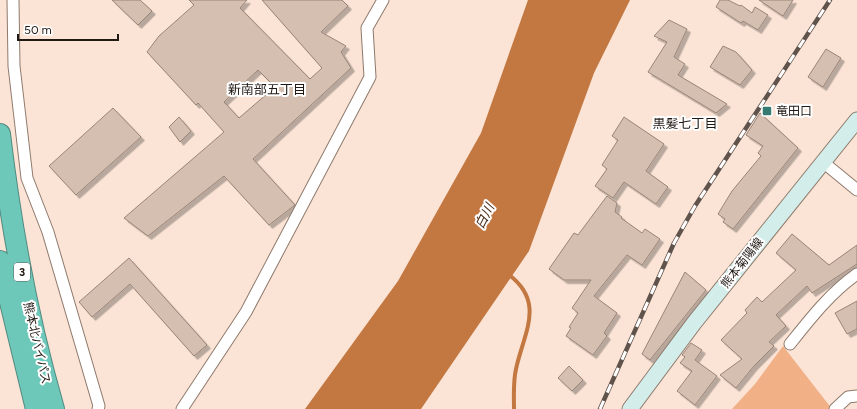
<svg xmlns="http://www.w3.org/2000/svg" width="857" height="409" font-family="Figtree,'Noto Sans JP',sans-serif">
<style>
.green{fill:#f1b086}
.water{fill:#c37741}
.lines{fill:none;stroke-linecap:round;stroke-linejoin:round}
.stream{stroke:#c37741;stroke-width:4}
.building{fill:#d5bfb1;stroke:#998477;fill-rule:evenodd;filter:url(#shadow)}
.street-casing{stroke:#8e7a6d;stroke-width:13}
.secondary-casing{stroke:#8e7a6d;stroke-width:17}
.highway-casing{stroke:#528a80;stroke-width:22}
.street{stroke:#fff;stroke-width:11}
.secondary{stroke:#d3eeea;stroke-width:15}
.highway{stroke:#6dc8ba;stroke-width:20}
.rail-casing{stroke:#60534c;stroke-width:4.5}
.rail{stroke:#fff;stroke-width:3;stroke-dasharray:9;stroke-linecap:butt}
.poi-dot{fill:#357a70;stroke:#fff;stroke-width:1.5}
.labels{text-anchor:middle;stroke-width:4;stroke-linejoin:round;paint-order:stroke}
.shield{fill:#fff;stroke:#635d5a;stroke-width:1}
.shield-label{font-size:11px;font-weight:bold;fill:#201813}
.poi-label{font-size:12px;fill:#201813;stroke:#fff;text-anchor:start}
.street-label{font-size:12px;fill:#201813;stroke:#fff}
.neighbourhood-label{font-size:13px;fill:#201813;stroke:#fff}
.water-label{font-size:13px;font-style:italic;fill:#482812;stroke:#fff}
</style>
<defs>
<filter id="shadow"><feDropShadow dx="3.5" dy="3.5" stdDeviation="0" flood-color="#0004"/></filter>
</defs>
<rect width="100%" height="100%" fill="#fbe4d5"/>
<!-- green -->
<path class="green" d="M783,346L832,409H732L755,384Z"/>
<!-- water -->
<path class="water" d="M528,0H630L594,73L529,251L421,409H305L398,281L481,133Z"/>
<g class="lines">
<!-- stream -->
<path class="stream" d="M508,274C546,302 524,332 516,369C513,382 514,396 514,409"/>
</g>
<!-- building -->
<path class="building" d="M112,0H140L152,11L138,25Z
M189,0H247L240,8L310,79L322,68L262,0H342L348,6L321,32L346,46L341,52L351,68L253,159L295,205L269,225L224,176L148,236L124,218L224,132L198,103L196,105L147,52L159,36L194,5ZM258,70L275,87L239,118L224,102Z
M720,0H728L740,6L741,5L752,13L755,7L768,15L758,30L743,21L741,23L716,7Z
M759,0H793L783,16Z
M669,20L687,29L674,57L685,64L678,75L727,104L716,113L648,72L667,42L654,36Z
M723,46L736,52L752,70L740,85L710,67Z
M826,49L841,58L823,87L808,77Z
M113,108L141,137L76,195L49,166Z
M760,113L798,148L733,229L723,222L725,219L718,214L732,191L761,156L758,153L763,146L746,135Z
M179,117L191,131L180,142L169,127Z
M624,117L664,144L646,171L668,187L656,204L624,182L613,198L595,186L607,169L602,165L618,140L612,136Z
M607,196L617,203L615,212L622,217L621,218L642,233L645,229L660,239L642,265L627,255L594,296L617,313L604,333L607,336L593,355L566,336L571,328L569,327L578,313L572,308L591,280H564L549,269L574,233L578,235Z
M792,234L829,265L857,245V264L812,293L807,286L776,315L786,326L769,342L774,346L754,366L736,388L720,375L742,359L721,340L747,313L745,310L757,297L762,302L796,270L776,253Z
M129,258L207,345L194,356L130,284L92,317L79,302Z
M685,272L706,290L650,360L642,354Z
M857,301V329L847,334L835,313Z
M691,343L702,350L695,360L717,376L695,405L677,391L692,371L680,363L685,357L682,355Z
M569,366L583,380L572,391L558,378Z"/>
<g class="lines">
<defs>
<path id="street" d="M13,0L14,66L27,178L48,232L99,406L98,409
M823,162L857,190
M790,344C810,319 830,293 857,274
M182,409L246,312L370,77L367,28L383,0
M835,409L848,397L857,396"/>
<path id="secondary" d="M630,409L694,323L857,120"/>
<path id="highway" d="M0,134C11,227 28,319 54,409
M0,261L36,409"/>
</defs>
<!-- street casing -->
<use href="#street" class="street-casing"/>
<!-- secondary casing -->
<use href="#secondary" class="secondary-casing"/>
<!-- highway casing -->
<use href="#highway" class="highway-casing"/>
<!-- street -->
<use href="#street" class="street"/>
<!-- secondary -->
<use href="#secondary" class="secondary"/>
<!-- highway -->
<use href="#highway" class="highway"/>
<defs>
<path id="rail" d="M600,409L674,243L695,206L830,0"/>
</defs>
<!-- rail casing -->
<use href="#rail" class="rail-casing"/>
<!-- rail -->
<use href="#rail" class="rail"/>
</g>
<!-- markers -->
<rect class="poi-dot" x="762" y="106" width="10" height="10" rx="2"/>
<g class="labels">
<!-- shield labels -->
<rect class="shield" x="14" y="263" width="16" height="18" rx="3"/>
<g class="shield-label">
<text x="22" y="276">3</text>
</g>
<!-- poi labels -->
<g class="poi-label">
<text x="776" y="115">竜田口</text>
</g>
<!-- street labels -->
<g class="street-label">
<text transform="translate(742 263) rotate(-52)" y="4">熊本菊陽線</text>
<text transform="translate(37 343) rotate(77)" y="4">熊本北バイパス</text>
</g>
<!-- neighbourhood labels -->
<g class="neighbourhood-label">
<text x="267" y="94">新南部五丁目</text>
<text x="685" y="128">黒髪七丁目</text>
</g>
<!-- water labels -->
<g class="water-label">
<text transform="translate(484 216) rotate(-63)" y="5">白川</text>
</g>
</g>
<!-- scale -->
<path d="M18 34v6h100v-6" fill="none" stroke="#201813" stroke-width="2"/>
<text x="24" y="34" font-size="12" fill="#201813" stroke="#ffffff" stroke-width="3" paint-order="stroke">50 m</text>
</svg>
